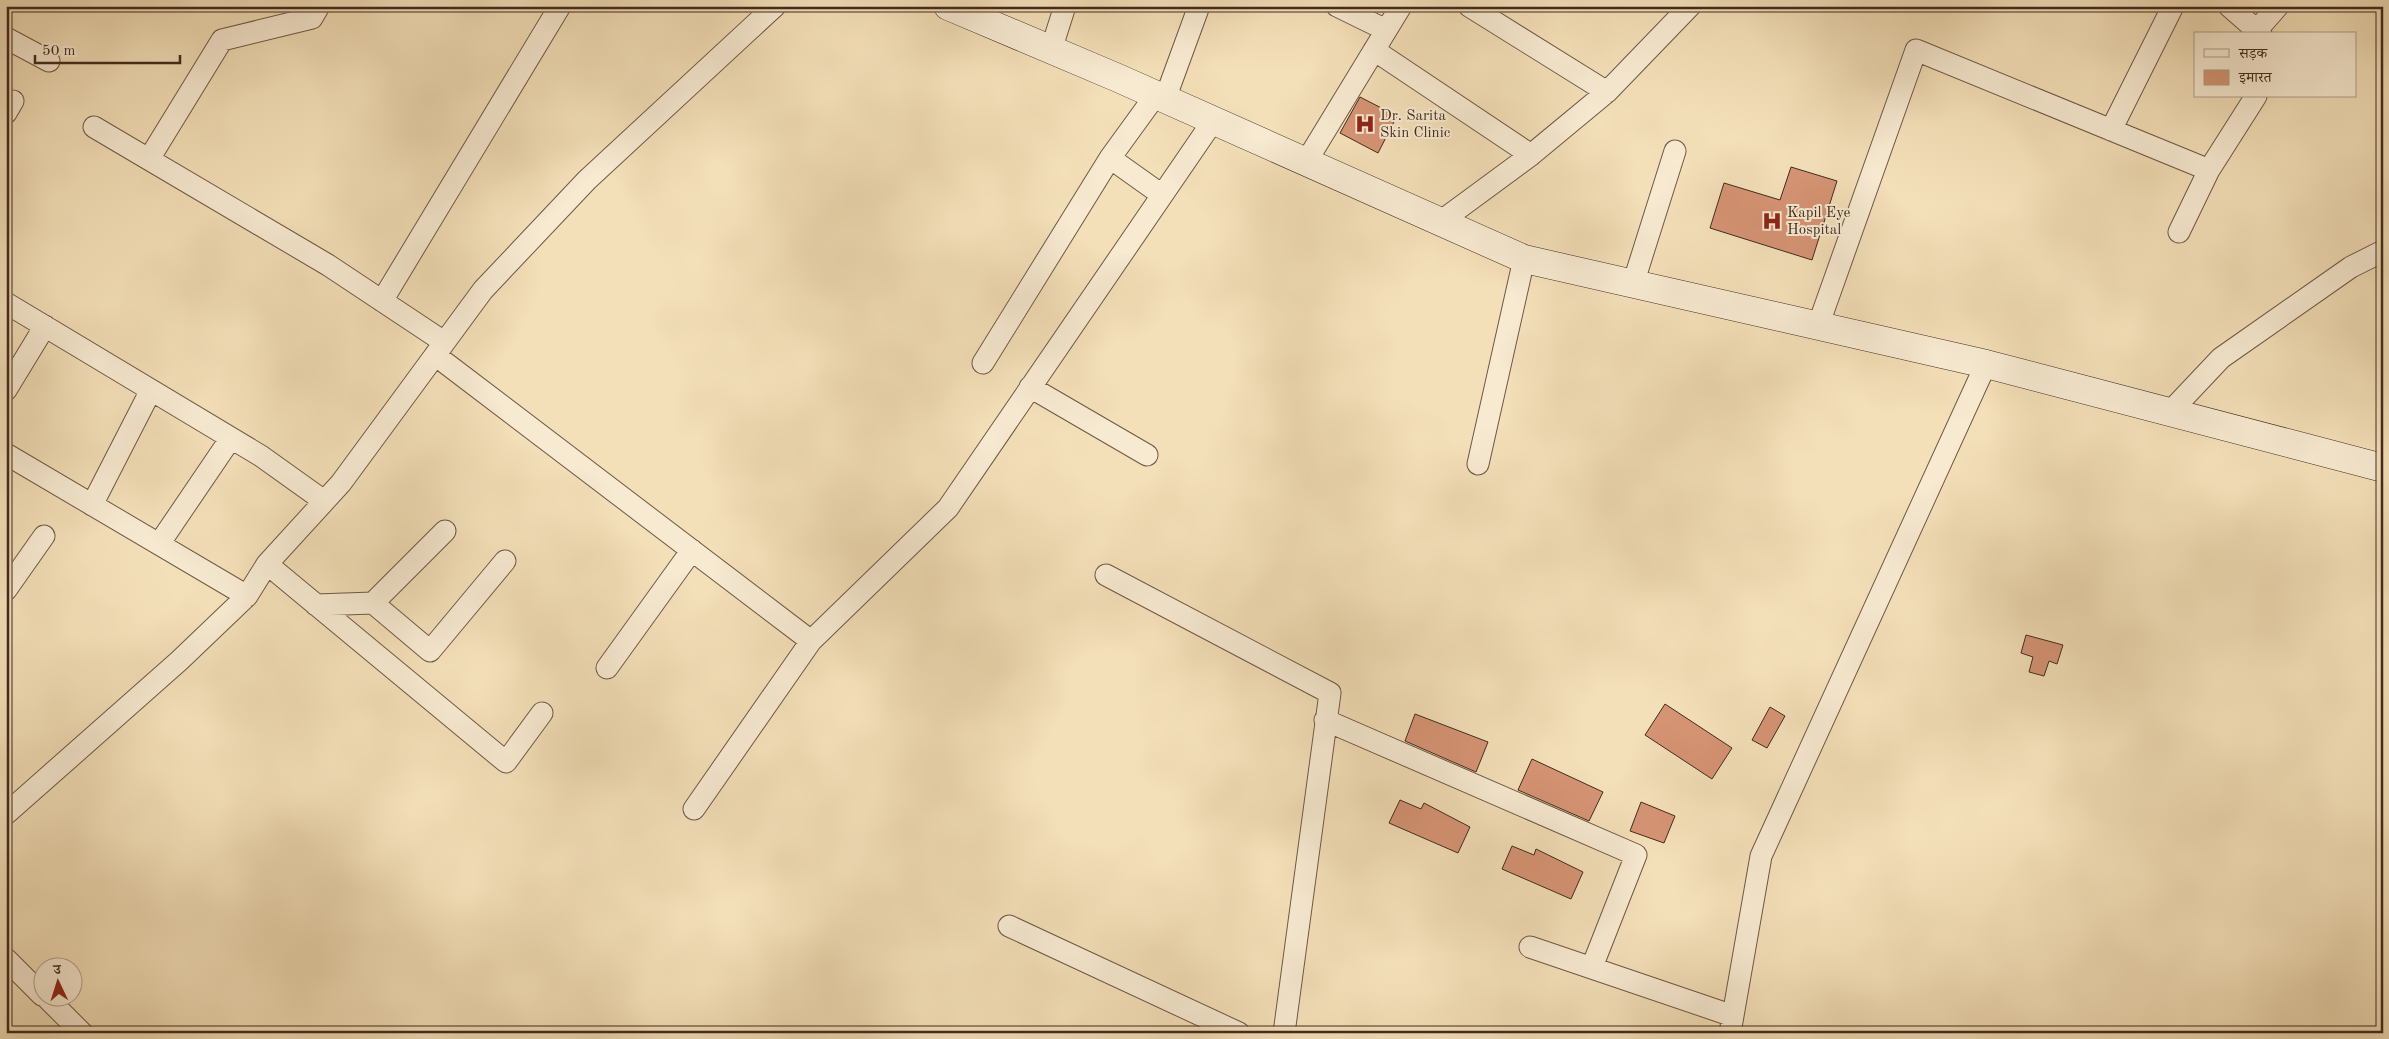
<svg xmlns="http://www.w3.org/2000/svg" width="2389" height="1039" font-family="'Old Standard TT','Noto Serif Devanagari',serif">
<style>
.building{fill:#d69475;stroke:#412b1d}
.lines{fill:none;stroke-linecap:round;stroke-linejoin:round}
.street-casing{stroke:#6e5844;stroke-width:23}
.secondary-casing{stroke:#412b1d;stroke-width:29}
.street{stroke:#f7ead1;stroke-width:21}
.secondary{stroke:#f7ead1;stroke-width:28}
.labels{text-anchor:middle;stroke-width:4;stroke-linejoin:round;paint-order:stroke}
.poi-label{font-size:15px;fill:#412b1d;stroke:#f7ead1;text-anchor:start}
</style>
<rect width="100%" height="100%" fill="#f3dfb8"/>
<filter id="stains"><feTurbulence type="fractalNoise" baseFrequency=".004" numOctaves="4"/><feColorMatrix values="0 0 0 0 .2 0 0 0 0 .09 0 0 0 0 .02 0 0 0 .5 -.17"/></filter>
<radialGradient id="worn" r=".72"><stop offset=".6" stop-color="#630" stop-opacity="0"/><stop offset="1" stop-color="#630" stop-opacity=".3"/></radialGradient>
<!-- building -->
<path class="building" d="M1360,97L1397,116L1378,153L1340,133Z
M1791,167L1837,181L1812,260L1710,228L1724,183L1780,200Z
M2026,635L2063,645L2057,664L2049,661L2044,676L2029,672L2033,657L2021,653Z
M1665,704L1732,748L1712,779L1645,735Z
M1770,707L1785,716L1767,748L1752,740Z
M1415,714L1488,742L1476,772L1405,741Z
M1532,759L1603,792L1589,821L1518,790Z
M1400,800L1421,809L1424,803L1470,827L1458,853L1389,823Z
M1641,802L1675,816L1664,843L1630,831Z
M1512,846L1534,855L1536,849L1583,872L1571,899L1502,869Z"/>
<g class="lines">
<defs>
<path id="street" d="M1337,6L1386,30
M1469,6L1607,92
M2229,6L2261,34
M2257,30L2278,6
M6,38L49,61
M1051,50L1065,6
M1374,50L1531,155
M1165,99L1199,6
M6,113L13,101
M94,127L328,265L444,342
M2111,130L2173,6
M1110,158L1162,195
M149,159L222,40L312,18L319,6
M1306,162L1401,6
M1440,222L1531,155L1607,92L1690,6
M2179,232L2209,170L2256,96
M1633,284L1675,151
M382,301L560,6
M6,303L261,456L324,501
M1818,326L1916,50L2209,170
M435,355L811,641L694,809
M983,363L1110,158L1155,96
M1030,387L1147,455
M6,390L45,326
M2170,412L2221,358L2351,267L2383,251
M6,454L247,596
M1478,464L1524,259
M92,505L151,390
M445,531L373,603L430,651L505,561
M159,544L231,438
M267,564L506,762L542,713
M1106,575L1330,693L1284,1033
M6,590L44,536
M316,605L373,603
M811,641L948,508L1213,121
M607,668L692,550
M1325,720L1636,855L1592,967
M6,814L179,661L247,596L267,564L341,483L483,290L587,180L775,6
M1009,926L1239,1033
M1530,947L1733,1016
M6,959L42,995
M45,996L82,1033
M1730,1033L1761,856L1986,364"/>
<path id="secondary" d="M948,6L1118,78L1524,259L1986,364L2383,468"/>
</defs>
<!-- street casing -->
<use href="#street" class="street-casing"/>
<!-- secondary casing -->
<use href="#secondary" class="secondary-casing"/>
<!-- street -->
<use href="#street" class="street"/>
<!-- secondary -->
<use href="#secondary" class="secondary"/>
</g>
<!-- icons -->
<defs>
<symbol id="hospital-bare" viewBox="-9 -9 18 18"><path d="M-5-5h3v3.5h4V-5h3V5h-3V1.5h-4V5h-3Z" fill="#8f2418" stroke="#f7ead1" stroke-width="2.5" paint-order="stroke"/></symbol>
</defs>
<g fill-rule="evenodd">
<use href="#hospital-bare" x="1351" y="110" width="28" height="28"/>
<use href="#hospital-bare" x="1758" y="207" width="28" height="28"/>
</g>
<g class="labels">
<!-- poi labels -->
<g class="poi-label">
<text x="1380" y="120">Dr. Sarita<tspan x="1380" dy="17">Skin Clinic</tspan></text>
<text x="1787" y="217">Kapil Eye<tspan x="1787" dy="17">Hospital</tspan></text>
</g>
</g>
<!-- margin -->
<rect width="2389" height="1039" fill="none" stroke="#f3dfb8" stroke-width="25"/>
<rect x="8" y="8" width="2374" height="1024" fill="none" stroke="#412b1d" stroke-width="2.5"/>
<rect x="12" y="12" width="2364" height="1014" fill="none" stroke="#412b1d"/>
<!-- legend -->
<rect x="2194" y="32" width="162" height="65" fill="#f7ead1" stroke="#ae9e89"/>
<rect x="2204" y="49" width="25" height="8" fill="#f7ead1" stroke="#ae9e89"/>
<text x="2239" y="58" font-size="15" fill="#412b1d">सड़क</text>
<rect x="2204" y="70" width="25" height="15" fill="#d69475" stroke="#ae9e89"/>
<text x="2239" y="82" font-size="15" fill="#412b1d">इमारत</text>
<!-- north arrow -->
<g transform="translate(58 982) rotate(356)"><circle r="24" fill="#f7ead1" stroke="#ae9e89"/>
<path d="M0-4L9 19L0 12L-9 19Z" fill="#8f2418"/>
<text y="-8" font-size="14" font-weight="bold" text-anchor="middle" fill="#412b1d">उ</text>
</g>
<!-- scale -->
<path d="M35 55v8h145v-8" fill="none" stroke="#412b1d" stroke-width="2.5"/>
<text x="42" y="55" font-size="15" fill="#412b1d" stroke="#f7ead1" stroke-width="4" paint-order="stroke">50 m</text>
<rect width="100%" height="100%" filter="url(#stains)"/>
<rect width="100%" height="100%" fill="url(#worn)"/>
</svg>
